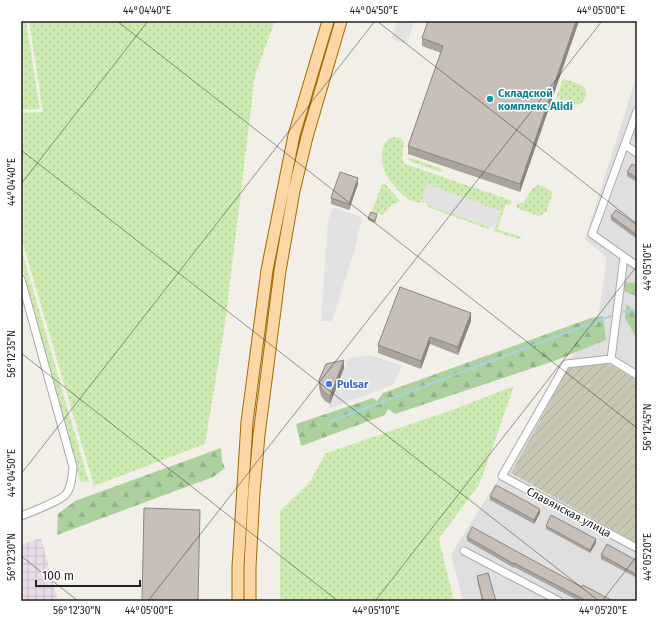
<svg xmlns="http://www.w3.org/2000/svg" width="658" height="622" font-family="'Fira Sans',sans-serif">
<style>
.residential{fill:#e0dfdf}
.industrial{fill:url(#industrial-grid)}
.construction{fill:url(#construction-furrows)}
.grass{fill:url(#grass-dots)}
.forest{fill:url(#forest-firs)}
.parking{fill:#e2e2e2}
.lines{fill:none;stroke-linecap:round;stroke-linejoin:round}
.stream{stroke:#aad3df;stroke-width:2}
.minor-casing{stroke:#a9a9a9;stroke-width:9}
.primary-casing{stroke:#a06b00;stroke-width:13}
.minor{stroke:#fff;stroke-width:7}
.primary{stroke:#fcd6a4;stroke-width:11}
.wall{fill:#aba49e}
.shaded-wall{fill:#8b8681}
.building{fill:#c7bfb8;stroke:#8b8681}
.ticks{fill:none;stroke:#222;stroke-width:1;stroke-opacity:0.45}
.culture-dot{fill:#0f9aa8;stroke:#fff;stroke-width:1.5}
.shop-dot{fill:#3f7fe0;stroke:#fff;stroke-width:1.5}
.labels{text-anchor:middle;stroke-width:3;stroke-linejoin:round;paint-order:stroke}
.culture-label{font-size:11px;font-weight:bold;fill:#0d838f;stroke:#fff;text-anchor:start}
.shop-label{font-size:11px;font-weight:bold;fill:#366cbe;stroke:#fff;text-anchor:start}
.street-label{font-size:11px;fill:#222;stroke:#fff}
.neatline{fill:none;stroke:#222;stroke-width:1.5}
.ticks-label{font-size:10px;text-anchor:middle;fill:#222}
</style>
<defs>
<pattern id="industrial-grid" width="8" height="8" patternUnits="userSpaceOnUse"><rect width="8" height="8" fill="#ebdbe8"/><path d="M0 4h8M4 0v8" fill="none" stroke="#c9bcc7"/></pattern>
<pattern id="construction-furrows" width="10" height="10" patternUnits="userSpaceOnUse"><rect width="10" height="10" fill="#c7c7b4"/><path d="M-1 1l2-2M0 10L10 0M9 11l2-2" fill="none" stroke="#abab9a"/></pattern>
<pattern id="grass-dots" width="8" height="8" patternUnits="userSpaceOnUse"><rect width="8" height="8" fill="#cdebb0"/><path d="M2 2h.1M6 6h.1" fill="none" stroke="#b0c997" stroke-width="1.8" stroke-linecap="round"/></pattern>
<pattern id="forest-firs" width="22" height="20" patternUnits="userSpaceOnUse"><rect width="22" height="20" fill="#add19e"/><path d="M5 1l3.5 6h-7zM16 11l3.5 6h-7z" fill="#95b388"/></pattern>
</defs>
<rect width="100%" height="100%" fill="#f2efe9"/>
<!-- residential -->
<path class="residential" d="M637,75V601H463L451,554L498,480L599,312L607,258L585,239Z"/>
<!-- industrial -->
<path class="industrial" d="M41,538L58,601H21V545Z"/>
<!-- construction -->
<path class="construction" d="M610,364L637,380V543L511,473L569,367Z"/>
<!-- grass -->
<path class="grass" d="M21,21H26L40,109L21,110Z
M29,21H275L255,75L225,324L205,444L94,486L21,237V113L43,112Z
M563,79C572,82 587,83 586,95C585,100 582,103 578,105L556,98Z
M394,137L400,138L404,142L402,158L405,164L510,200L512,201L510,205L506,204L497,229L521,237L522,238L518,239L494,231L500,211L427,185L421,202C410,206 390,183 386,174C380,163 379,139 394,137Z
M408,157L440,168L442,171L441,172L412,162L408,159Z
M382,184H385L400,201L391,205L382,215L372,211Z
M537,185L545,187L553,193L550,202L546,212L539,216L519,209L516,206L517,204L524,202L532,189Z
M426,204L490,227L488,229L428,207Z
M21,255H23L89,482L80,481L21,262Z
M514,386L480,483L439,539L454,601H280V511L309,483L326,453L452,410Z"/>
<!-- forest -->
<path class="forest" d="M624,282L637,283V296L623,291Z
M626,304L637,312V355L636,354V337L625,318Z
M603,316L606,340L554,361L395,414L388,409L385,415L301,446L296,424L373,398L377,401L383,393L591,318Z
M221,448L222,461L225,468L213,477L57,535L58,514L75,501Z"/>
<!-- parking -->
<path class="parking" d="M397,21H414L407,44L391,39Z
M427,184L500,211L494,228L421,202Z
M333,207L362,217L354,252L332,321H321L328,220Z
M371,355L402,366L393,385L328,409L348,358Z"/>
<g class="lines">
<!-- stream -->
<path class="stream" d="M623,312L632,309L637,314
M329,422L611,316"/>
<defs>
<path id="minor" d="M637,111L592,234L637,266
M625,145L637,153
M21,279L73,467C72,475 72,487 66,494C62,500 29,513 21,516
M611,359L624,257
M637,375L611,359L566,364L502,476L637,548
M464,551L559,601"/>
<path id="primary" d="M238,601V567L247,422L267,270L294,135L328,21
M250,601V567L254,492L259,435L280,271L294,191L307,137L341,21"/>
</defs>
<!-- minor casing -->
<use href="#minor" class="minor-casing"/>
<!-- primary casing -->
<use href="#primary" class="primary-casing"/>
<!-- minor -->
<use href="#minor" class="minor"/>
<!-- primary -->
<use href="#primary" class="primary"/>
</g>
<!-- wall -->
<path class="wall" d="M428,21H579L520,192L408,154V146L441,53L422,46V38Z
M637,128V140L635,139V135Z
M637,167V182L627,176V172Z
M358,184L349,210L331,204V198Z
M377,216L375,223L368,220V218Z
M611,216L637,225V239L611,220Z
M471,321L458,355L430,344L421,369L378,353V345Z
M344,368L330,404L325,401L321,396L319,387V380Z
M490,496L540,513L534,524L490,500Z
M546,526L596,543L590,553L546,529Z
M467,537L582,587L613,601H579L514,567V568L467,541Z
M601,555L637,561V578L601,559Z
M477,576L496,601H482L477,580Z"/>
<!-- shaded-wall -->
<path class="shaded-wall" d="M576,21H579L520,192V184Z
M358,178V184L349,210V204Z
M471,313V321L458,355V347Z
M430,337V344L421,369V361Z
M344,360V368L330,404V396Z
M540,509V513L534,524V520Z
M596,539V543L590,553V550Z"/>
<!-- building -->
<path class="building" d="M428,21H576L520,184L408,146L443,46L422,38Z
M637,128V136L635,135Z
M632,164L637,167V178L627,172Z
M340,172L358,178L349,204L331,198Z
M616,210L637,225V235L611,216Z
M371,212L377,214L375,221L368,218Z
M400,287L471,313L458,347L430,337L421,361L378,345Z
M344,360L330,396L325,393L321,388L319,380L326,364Z
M496,485L540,509L534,520L490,496Z
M144,508L200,510L198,601H142Z
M551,515L596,539L590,550L546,526Z
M472,527L582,587L583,585L613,601H587L514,563V564L467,537Z
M607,544L637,561V575L601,555Z
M488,573L496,601H483L477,576Z"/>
<!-- ticks -->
<path class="ticks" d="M117,21L637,428M377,21L637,224M21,150L599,601M21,184L148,21M21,353L338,601M21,474L375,21M21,556L78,601M148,601L602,21M375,601L637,266M602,601L637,556"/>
<!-- markers -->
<circle class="culture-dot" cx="490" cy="99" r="4"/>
<circle class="shop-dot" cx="329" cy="384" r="4"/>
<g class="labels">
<!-- culture labels -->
<g class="culture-label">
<text x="498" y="97">Складской<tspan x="498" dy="13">комплекс Alidi</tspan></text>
</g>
<!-- shop labels -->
<g class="shop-label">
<text x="337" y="388">Pulsar</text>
</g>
<!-- street labels -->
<g class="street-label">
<text transform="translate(569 512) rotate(28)" y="4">Славянская улица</text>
</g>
</g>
<!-- border -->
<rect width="658" height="622" fill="none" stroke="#ffffff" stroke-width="44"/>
<!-- scale -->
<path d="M36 580v6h104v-6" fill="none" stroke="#222222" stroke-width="2"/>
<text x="42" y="580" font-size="12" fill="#222222" stroke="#ffffff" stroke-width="3" paint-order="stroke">100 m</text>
<rect x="22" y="22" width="614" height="578" class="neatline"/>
<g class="ticks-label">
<text x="147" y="14">44°04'40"E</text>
<text x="374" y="14">44°04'50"E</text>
<text x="601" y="14">44°05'00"E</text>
<text transform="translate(11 182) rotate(-90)" y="4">44°04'40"E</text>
<text transform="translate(647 267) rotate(-90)" y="4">44°05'10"E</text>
<text transform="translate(11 354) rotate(-90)" y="4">56°12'35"N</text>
<text transform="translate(647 427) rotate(-90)" y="4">56°12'45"N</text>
<text transform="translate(11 473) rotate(-90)" y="4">44°04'50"E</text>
<text transform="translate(647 557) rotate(-90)" y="4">44°05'20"E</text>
<text transform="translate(11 557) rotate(-90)" y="4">56°12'30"N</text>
<text x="77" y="614">56°12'30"N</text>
<text x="149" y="614">44°05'00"E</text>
<text x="376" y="614">44°05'10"E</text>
<text x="603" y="614">44°05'20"E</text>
</g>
</svg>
